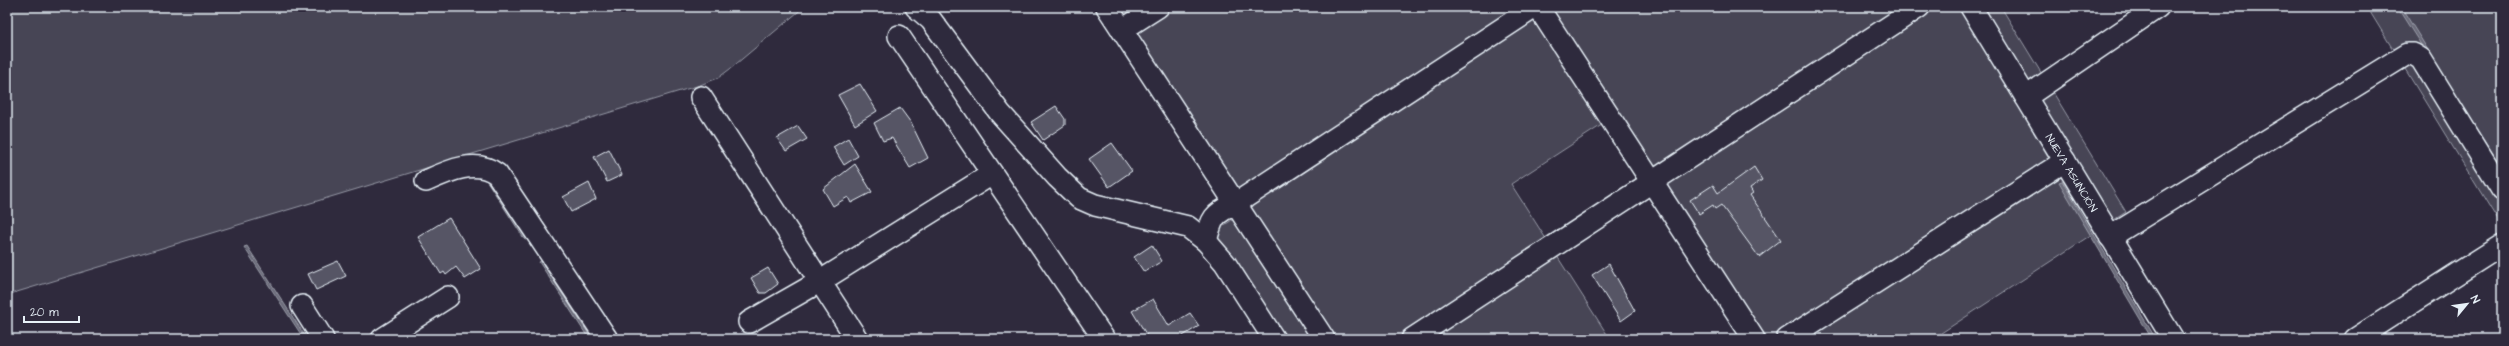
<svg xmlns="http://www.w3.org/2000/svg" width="2509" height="346" font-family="'Architects Daughter',sans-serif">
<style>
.green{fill:#464455;stroke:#979aa6}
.water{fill:#696978;stroke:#9c9fab}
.building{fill:#575565;stroke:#e8f1f8}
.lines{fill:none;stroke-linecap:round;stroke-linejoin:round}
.minor-casing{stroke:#e8f1f8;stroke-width:24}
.minor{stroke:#2f2a3d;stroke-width:21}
.labels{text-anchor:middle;stroke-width:3;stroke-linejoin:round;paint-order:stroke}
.street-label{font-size:11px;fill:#e8f1f8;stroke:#2f2a3d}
</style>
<rect width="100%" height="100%" fill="#2f2a3d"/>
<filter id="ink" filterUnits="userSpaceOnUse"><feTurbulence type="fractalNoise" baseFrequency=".025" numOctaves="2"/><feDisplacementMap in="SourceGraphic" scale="8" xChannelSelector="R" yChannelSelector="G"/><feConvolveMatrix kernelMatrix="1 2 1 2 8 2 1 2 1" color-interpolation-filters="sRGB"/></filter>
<g filter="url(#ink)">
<!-- green -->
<path class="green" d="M7,7H804L730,69L718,78L700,85L7,295Z
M1101,7H2001L2126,212L1932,339H1752L1614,117L1511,184L1610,339H1282L1211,234L1235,218Z
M2367,7H2502V227Z"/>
<!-- water -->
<path class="water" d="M2397,7H2401L2502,168V172Z
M486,174L528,239L525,240L483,175Z
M2062,181L2153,334H2149L2059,182Z
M247,246L307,339H304L244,247Z
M541,261L592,339H589L539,262Z"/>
<!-- building -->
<path class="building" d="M860,84L877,111L855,125L838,95Z
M1056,106L1065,119V125L1043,140L1031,122Z
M900,108L911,123L928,158L910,168L892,138L883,141L874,123Z
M798,126L807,139L786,151L777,138Z
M848,138L858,156L844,165L833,147Z
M1112,143L1132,171L1109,187L1089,159Z
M609,149L622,175L607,182L594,157Z
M855,164L872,192L851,203L848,197L833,206L823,189Z
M1754,167L1762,180L1750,188L1753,193L1750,195L1781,240L1759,257L1721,205L1715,209L1713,205L1699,214L1690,200L1713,185L1718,193Z
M589,183L596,199L571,212L563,197Z
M449,218L481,269L465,279L456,267L446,275L444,272L441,274L418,237Z
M1152,245L1162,261L1144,272L1134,257Z
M338,261L346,276L316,290L308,274Z
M1609,264L1635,311L1621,321L1592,275Z
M768,268L778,284L766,293H760L751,278Z
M1153,299L1169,326L1190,313L1199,326L1178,339H1149L1132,311Z"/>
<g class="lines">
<defs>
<g id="minor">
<path d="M916,7L931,20L1000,113L1057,177L1079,198L1095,205L1188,227L1206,241L1225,263L1274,339"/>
<path d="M1107,7L1324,339"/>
<path d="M1538,7L1754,339"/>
<path id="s1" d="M1971,7L2173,339"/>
<path d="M1122,30L1158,7"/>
<path d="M899,36L1104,339"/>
<path d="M701,97L857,339"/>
<path d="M2026,97L2158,7"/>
<path d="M426,181C448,171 476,158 497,174L607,339"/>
<path d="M2110,237L2407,54H2413L2421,59L2502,190"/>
<path d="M1206,241C1212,218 1213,214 1235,204L1535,7"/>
<path d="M302,306L323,339"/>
<path d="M749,322L819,282L992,174"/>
<path d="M382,339L448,297"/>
<path d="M1412,339L1919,7"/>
<path d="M1787,339L2065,161"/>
<path d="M2355,339L2502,245"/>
</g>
</defs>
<!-- minor casing -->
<use href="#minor" class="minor-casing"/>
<!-- minor -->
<use href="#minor" class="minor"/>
</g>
</g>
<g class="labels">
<!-- street labels -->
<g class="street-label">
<text dy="4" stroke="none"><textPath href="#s1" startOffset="194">NUEVA ASUNCIÓN</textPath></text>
</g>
</g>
<!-- margin -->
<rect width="2509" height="346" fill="none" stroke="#2f2a3d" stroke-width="24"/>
<rect x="12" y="12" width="2485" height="322" fill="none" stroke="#e8f1f8" stroke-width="1.5" filter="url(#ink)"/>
<!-- north arrow -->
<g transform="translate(2467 304) rotate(61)" stroke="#2f2a3d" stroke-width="3" paint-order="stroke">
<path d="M0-3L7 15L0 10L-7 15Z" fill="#e8f1f8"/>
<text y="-6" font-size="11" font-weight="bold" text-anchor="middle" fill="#e8f1f8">N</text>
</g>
<!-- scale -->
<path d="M24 316v6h55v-6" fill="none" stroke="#e8f1f8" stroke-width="2"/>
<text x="30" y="316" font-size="12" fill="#e8f1f8" stroke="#2f2a3d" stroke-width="3" paint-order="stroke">20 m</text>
</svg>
